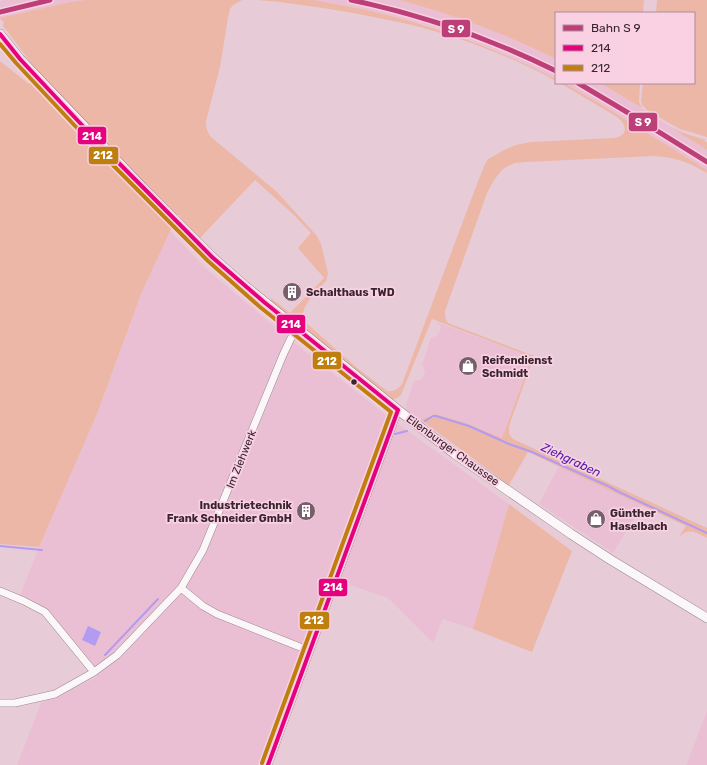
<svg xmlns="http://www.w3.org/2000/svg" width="707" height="765" font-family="Rubik,sans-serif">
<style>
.built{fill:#ebbfd3}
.green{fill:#ecb7a6}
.water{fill:#b29bf1}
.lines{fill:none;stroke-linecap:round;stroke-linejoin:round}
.stream{stroke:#b29bf1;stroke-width:2}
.street-casing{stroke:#9a868f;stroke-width:8}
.secondary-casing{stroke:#9a868f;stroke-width:10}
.street{stroke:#fbf7f9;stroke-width:7}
.secondary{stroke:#fbf7f9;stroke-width:9}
.bus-1-casing{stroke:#fad0e3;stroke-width:7}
.bus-2-casing{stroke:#fad0e3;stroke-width:7}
.bus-1{stroke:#e5007d;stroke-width:4}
.bus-2{stroke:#be7f0e;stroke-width:4}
.rail-1-casing{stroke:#fad0e3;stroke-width:8}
.rail-1{stroke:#bc4077;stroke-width:5}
.bus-dot{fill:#38252e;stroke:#fad0e3;stroke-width:1.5}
.labels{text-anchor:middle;stroke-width:3.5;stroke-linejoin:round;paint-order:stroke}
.poi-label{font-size:11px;font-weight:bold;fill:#38252e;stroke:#fad0e3;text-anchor:start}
.street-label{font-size:11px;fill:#38252e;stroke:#fad0e3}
.water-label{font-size:12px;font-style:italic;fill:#4e1ea9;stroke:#fad0e3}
.line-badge{stroke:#fad0e3;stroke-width:1.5}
.badge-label{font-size:11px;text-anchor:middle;font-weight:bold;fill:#fff}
</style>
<rect width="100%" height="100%" fill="#e7ccd8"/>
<!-- built -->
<path class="built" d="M3,0H86L70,2L0,18V1Z
M312,0H399L422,6L458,17L497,32L533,48L556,59V79L537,69L503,53L465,38L430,26L390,15L354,7Z
M564,83H600L632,102L707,150V170L602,105Z
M170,231L205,268L288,338L387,416L509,504L473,629L443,619L433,643L388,598L329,578L261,765H17L41,703L97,677L91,665L47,609L19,598L39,547L97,414L141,294Z
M437,322L532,357L502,438L463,422L435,414L421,420L408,411L406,408V404L414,381L422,379L425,371L422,364L431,338L438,335L441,327Z
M559,466L642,505L613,553L539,504Z
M707,711V765H686Z"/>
<!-- green -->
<path class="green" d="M86,0H242L233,5L230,9L228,18L220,67L206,121C206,127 207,132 211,137L277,192L317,236L321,244L328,273L327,278L326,281C318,290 298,308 304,321L356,367L387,391C394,392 398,389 402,384L475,189L485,164L488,159L506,149L516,145L531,142L614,138C629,135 627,125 617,117L560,83H564L602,105L707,170V173C688,162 675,157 653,156L527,162L515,163L506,167L502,170L494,180L487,193L445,311C445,316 445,319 448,323L534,356L509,426V434L513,439L707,528V538C695,532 689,527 678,538L686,526L528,452L509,485L421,420L435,414L463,422L502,438L532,357L432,319L401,395L395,399H391L271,302V298L290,313L324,278L298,248L311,233L294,215L255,180L200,238L183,221L178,214L141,294L97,414L39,547L0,544V61L29,84L38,72L3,26L4,22L0,19V18L70,2Z
M257,0C275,0 293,0 311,0C317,0 323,2 329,3C343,5 357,8 371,11C435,26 497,48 556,79V81C513,57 460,37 412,25C390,20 369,16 347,12C317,7 287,2 257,0Z
M399,0H644L643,13H556V59C506,34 453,14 399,0Z
M657,0H707V137L680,129L669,123L647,110L642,105L641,101L643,83H694V13H656Z
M600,83H640L639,102L642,108Z
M669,126L681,132L705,140V142H707V150Z
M509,504L572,551L532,652L473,629Z"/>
<!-- water -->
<path class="water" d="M88,626L101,632L95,646L82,640Z"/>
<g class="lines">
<!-- stream -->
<path class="stream" d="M425,421L433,416H436L469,426L509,444L532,452L608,486L619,492L707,533
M395,434L407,431
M0,546L42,550
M105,655L158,599"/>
<defs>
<path id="street" d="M181,588L203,606L217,614L310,651
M0,591L24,601L45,612L94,672
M0,703H15L55,694L94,672L117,655L181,588L203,550L283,355L291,338L298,330
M268,765L398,410"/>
<path id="secondary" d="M0,34L20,59L143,188L212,257L245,286L398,410L455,454L571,534L611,560L707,618"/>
</defs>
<!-- street casing -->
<use href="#street" class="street-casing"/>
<!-- secondary casing -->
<use href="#secondary" class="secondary-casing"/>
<!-- street -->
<use href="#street" class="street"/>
<!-- secondary -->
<use href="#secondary" class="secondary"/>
<defs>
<path id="bus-1" d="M0,34L20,59L95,139L212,257L264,302L398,410
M268,765L398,410"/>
<path id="bus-2" d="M0,44L16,63L91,143L208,261L260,307L391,412L262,763"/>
</defs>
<!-- bus-1 casing -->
<use href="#bus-1" class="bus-1-casing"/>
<!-- bus-2 casing -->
<use href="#bus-2" class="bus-2-casing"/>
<!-- bus-1 -->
<use href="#bus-1" class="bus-1"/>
<!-- bus-2 -->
<use href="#bus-2" class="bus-2"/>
<defs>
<path id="rail-1" d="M351,0C424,15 489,38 556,71
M0,12L50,0
M578,83L630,114L707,162"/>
</defs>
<!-- rail-1 casing -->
<use href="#rail-1" class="rail-1-casing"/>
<!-- rail-1 -->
<use href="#rail-1" class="rail-1"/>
</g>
<!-- icons -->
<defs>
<symbol id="building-disc" viewBox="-11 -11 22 22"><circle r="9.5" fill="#755f6a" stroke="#fad0e3"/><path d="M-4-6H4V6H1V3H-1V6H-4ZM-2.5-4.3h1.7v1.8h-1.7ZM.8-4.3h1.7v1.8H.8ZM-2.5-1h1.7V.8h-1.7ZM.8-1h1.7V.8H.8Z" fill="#fff"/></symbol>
<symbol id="shop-disc" viewBox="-11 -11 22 22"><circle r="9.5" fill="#755f6a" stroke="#fad0e3"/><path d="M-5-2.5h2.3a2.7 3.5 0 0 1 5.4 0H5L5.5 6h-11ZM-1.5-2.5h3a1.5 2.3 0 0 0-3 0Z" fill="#fff"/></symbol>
</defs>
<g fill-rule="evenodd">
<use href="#building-disc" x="281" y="281" width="22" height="22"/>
<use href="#shop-disc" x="457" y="355" width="22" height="22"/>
<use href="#building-disc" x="295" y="500" width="22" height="22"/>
<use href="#shop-disc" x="585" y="508" width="22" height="22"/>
</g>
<!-- markers -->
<circle class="bus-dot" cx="354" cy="382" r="3.5"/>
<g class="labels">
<!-- poi labels -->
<g class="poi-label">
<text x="306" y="296">Schalthaus TWD</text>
<text x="482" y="364">Reifendienst<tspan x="482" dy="13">Schmidt</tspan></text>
<text x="292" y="509" text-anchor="end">Industrietechnik<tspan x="292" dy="13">Frank Schneider GmbH</tspan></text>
<text x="610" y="517">Günther<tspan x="610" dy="13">Haselbach</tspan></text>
</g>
<!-- street labels -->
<g class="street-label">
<text transform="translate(453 450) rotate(36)" y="4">Eilenburger Chaussee</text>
<text transform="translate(241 459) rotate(-68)" y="4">Im Ziehwerk</text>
</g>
<!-- water labels -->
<g class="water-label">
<text transform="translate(571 460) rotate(25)" y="4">Ziehgraben</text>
</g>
</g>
<g class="line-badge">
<rect x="441" y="19" width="30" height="19" rx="4" fill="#bc4077"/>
<rect x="628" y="112" width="30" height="20" rx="4" fill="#bc4077"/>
<rect x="77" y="126" width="30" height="19" rx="4" fill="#e5007d"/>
<rect x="88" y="146" width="31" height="19" rx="4" fill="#be7f0e"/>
<rect x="276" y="314" width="30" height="20" rx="4" fill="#e5007d"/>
<rect x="312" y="351" width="30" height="19" rx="4" fill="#be7f0e"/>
<rect x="318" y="578" width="30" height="19" rx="4" fill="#e5007d"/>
<rect x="299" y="611" width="31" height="19" rx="4" fill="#be7f0e"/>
</g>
<g class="badge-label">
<text x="456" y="33">S 9</text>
<text x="643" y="126">S 9</text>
<text x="92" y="140">214</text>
<text x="103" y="159">212</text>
<text x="291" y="328">214</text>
<text x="327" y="365">212</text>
<text x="333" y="591">214</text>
<text x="314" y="624">212</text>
</g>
<!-- legend -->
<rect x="555" y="12" width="140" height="72" fill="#fad0e3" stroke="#ac8c9b"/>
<rect x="563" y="25" width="20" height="6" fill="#bc4077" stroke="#ac8c9b"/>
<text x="591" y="32" font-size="12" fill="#38252e">Bahn S 9</text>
<rect x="563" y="45" width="20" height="6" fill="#e5007d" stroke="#ac8c9b"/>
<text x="591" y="52" font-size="12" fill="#38252e">214</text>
<rect x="563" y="65" width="20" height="6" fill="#be7f0e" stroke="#ac8c9b"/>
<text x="591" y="72" font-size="12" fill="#38252e">212</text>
</svg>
